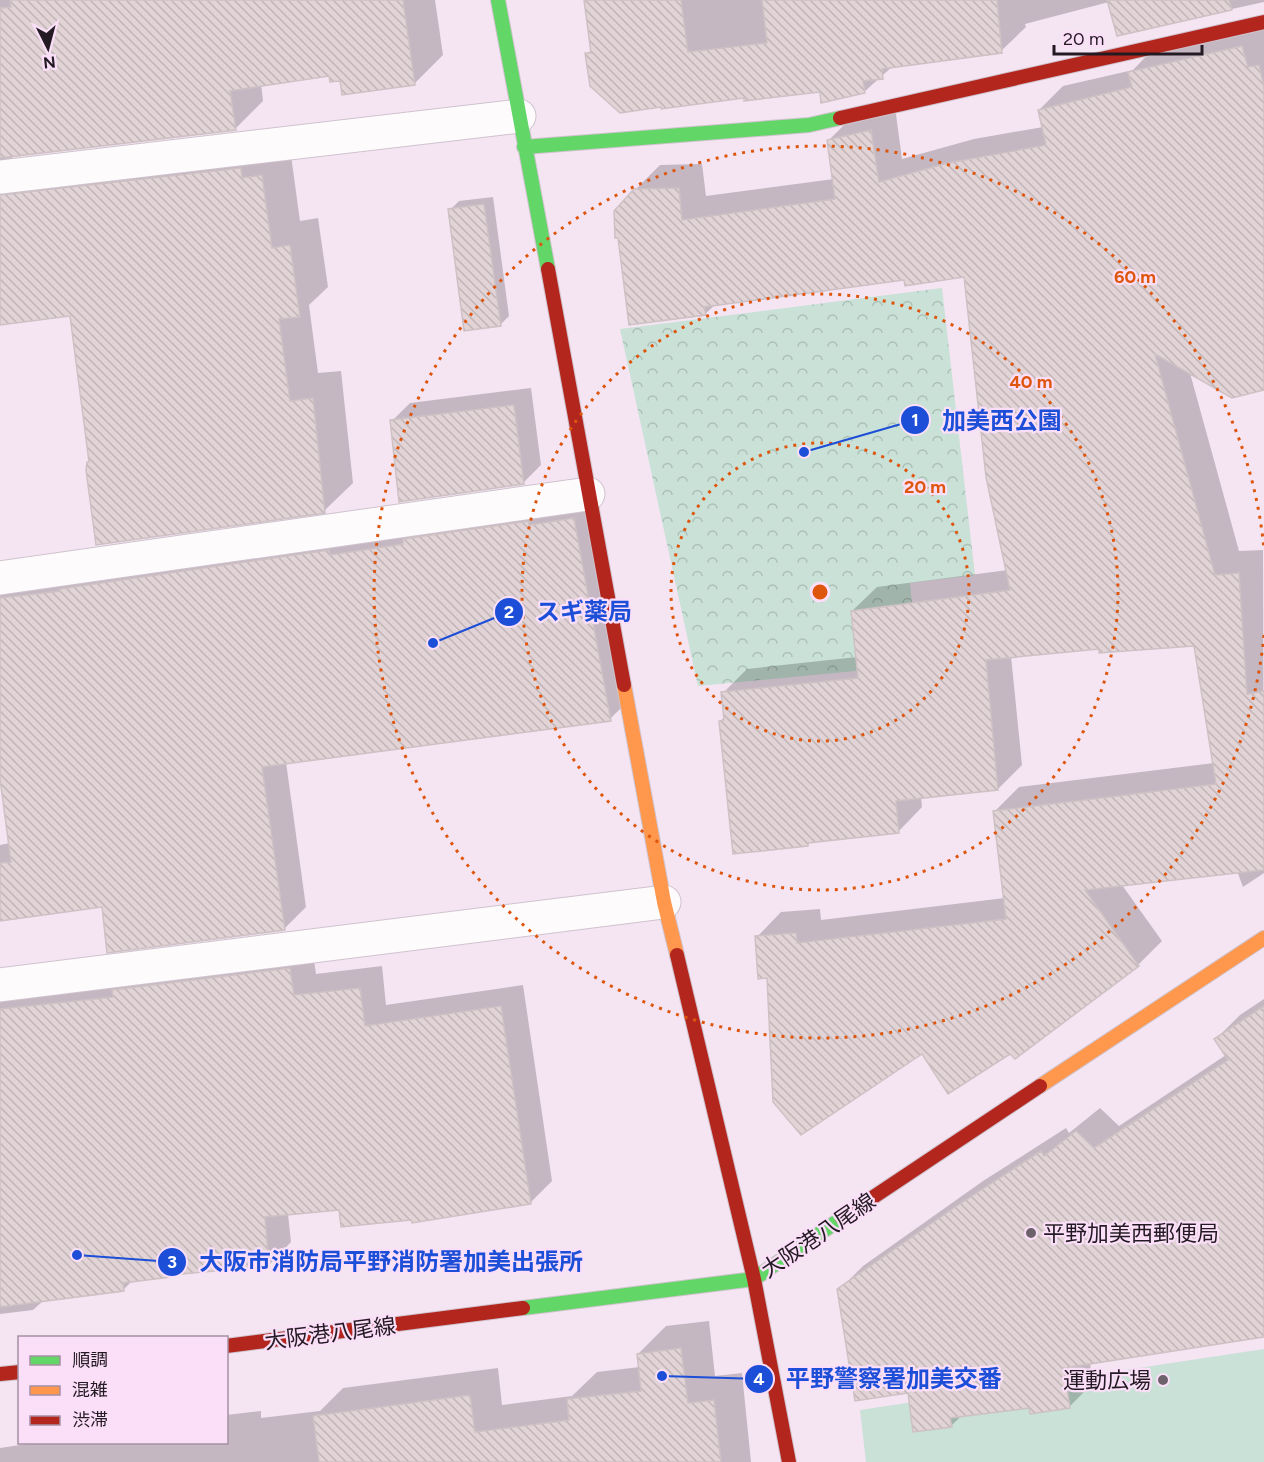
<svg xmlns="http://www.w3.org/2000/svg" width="1264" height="1462" font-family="Figtree,'Noto Sans JP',sans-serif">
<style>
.park{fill:url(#park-crowns)}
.pitch{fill:#c9e1d6}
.shadow{fill:#0003}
.building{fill:url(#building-back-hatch);stroke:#cec1c4;stroke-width:1.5}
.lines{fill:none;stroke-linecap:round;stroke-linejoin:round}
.street-casing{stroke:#cfc3cd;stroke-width:35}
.fast-casing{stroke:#cfc3cd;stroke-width:16}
.slow-casing{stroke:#cfc3cd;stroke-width:16}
.jam-casing{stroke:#cfc3cd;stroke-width:16}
.street{stroke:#fefbfd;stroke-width:33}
.fast{stroke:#63d668;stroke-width:14}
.slow{stroke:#ff974d;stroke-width:14}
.jam{stroke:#b3261e;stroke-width:14}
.ring{fill:none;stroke:#de560d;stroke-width:3;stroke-dasharray:3 6}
.poi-dot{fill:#6d616c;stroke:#fbdff8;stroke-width:2}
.labels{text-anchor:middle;stroke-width:4.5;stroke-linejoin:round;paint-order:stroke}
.poi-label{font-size:22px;fill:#241a23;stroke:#fbdff8;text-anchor:start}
.street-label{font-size:22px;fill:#241a23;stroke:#fbdff8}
.centre{fill:#de560d;stroke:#fbdff8;stroke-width:3}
.ring-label{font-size:18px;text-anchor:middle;font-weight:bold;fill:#de560d;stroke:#fbdff8;stroke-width:4.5;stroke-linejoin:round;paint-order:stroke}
.leader{fill:none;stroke:#1d4ed8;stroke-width:2}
.callout-dot{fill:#1d4ed8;stroke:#fbdff8;stroke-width:2}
.mark-label{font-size:18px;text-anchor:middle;font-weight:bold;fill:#fff}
.callout-label{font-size:24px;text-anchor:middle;font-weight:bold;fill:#1d4ed8;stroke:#fbdff8;stroke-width:4.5;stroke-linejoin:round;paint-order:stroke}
</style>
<defs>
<pattern id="park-crowns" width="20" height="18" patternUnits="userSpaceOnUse" patternTransform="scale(1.5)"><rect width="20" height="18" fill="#c9e1d6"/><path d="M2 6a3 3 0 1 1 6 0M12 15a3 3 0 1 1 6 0" fill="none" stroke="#acc0b7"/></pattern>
<pattern id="building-back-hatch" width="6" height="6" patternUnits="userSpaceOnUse" patternTransform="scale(1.5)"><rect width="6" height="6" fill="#e1d3d6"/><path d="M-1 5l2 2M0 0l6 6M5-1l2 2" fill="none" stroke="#c1b5b7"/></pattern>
</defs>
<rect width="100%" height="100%" fill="#f5e5f3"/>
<!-- park -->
<path class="park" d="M942,288L975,575L910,583L918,665L698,686L620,329Z"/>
<!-- pitch -->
<path class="pitch" d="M1264,1349V1462H866L860,1410Z"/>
<!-- shadow -->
<path class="shadow" d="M0,0H435L443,55L415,83L341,79L330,74L261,84L263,101L235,129L12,155L13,160L290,148L300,221L318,218L328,287L309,305L318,373L341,371L353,483L324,511L88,463L90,460L71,314L0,323Z
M585,0H1264V2L1118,34L1109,2L1025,24L1026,27L1001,51L893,66L864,92L821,90L745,96L587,54L592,49Z
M1264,23V389L1190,373L1239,551L1263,550L1264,873L1243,887L1237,871L1122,885L1162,941L1138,965L1011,1052H922L768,977L757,937L781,912L820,909L821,920L1005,898L995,811L1019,787L1214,763L1195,644L1101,648L1011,656L1022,765L998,789L921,797L922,807L898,832L811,841L808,844L721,721L725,716L723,693L747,669L857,657L852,611L877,587L1008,570L965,276L906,278L716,304L705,314L635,190L660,165L702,164L706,196L834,179L828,141L853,116L895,107L902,159L974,139L1043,127L1039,110L1063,86L1133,70L1154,48Z
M493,197L509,316L500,325L450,210L459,201Z
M531,388L541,465L523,483L392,421L410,403Z
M596,497L632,697L610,719L286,762L306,907L284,929L103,906L0,920V845L10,843L0,768V580Z
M312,946L316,974L382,966L386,1005L523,985L552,1181L530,1203L412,1218L340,1208L288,1214L291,1242L269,1265L173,1274L171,1276L132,1281L123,1290L44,1300L33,1310L0,1314V1000Z
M1264,999V1335L1090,1363L1093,1383L1069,1407H1031L962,1415L951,1426L909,1391L839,1290L863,1266L983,1181L1066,1128L1069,1133L1100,1108L1119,1126L1226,1055L1216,1039L1240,1015Z
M709,1321L715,1376L742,1373L751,1462H0V1448L40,1442H226V1415L261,1411V1418L320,1411L343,1388L498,1368L502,1405L572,1396L597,1372L640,1367L638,1354L666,1326Z"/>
<!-- building -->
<path class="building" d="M10,0H403L415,85L342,95L340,81L330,82L329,76L230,91L236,130L0,158V8L11,7Z
M584,0H681L688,52L767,43L762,0H997L1002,53L882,69L883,79L863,81L865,93L821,103L820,92L744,101V98L661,109V107L620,113L590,86L585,53H591Z
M1107,0H1229L1232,10L1117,36Z
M1242,46L1248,67L1259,65L1264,86V390L1232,398L1155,354L1215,575L1239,573L1247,694L1264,691V870L1085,890L1139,966L1015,1059L1010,1054L948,1094L922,1054L801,1135L773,1102L767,978L758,979L755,936L796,933L797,943L1006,919L993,811L1216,784L1194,646L1099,653V649L986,660L998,790L896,801L899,833L808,843V846L733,854L719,721L724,720L721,692L858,678L851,611L1010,590L986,477L964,277L905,286L904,280L704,307L706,315L629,325L618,238H615L614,211L634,189L679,188L682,220L835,199L827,140L871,130L879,182L948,163L1046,145L1038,110L1132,87L1128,72Z
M241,168L242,178L262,175L272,248L290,245L300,317L279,319L290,401L313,398L325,513L96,545L86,470L87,462H89L70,316L0,325V195Z
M484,204L501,326L464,331L448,209Z
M514,405L524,484L399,502L390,420Z
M574,518L611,721L262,767L285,930L107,953L102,907L0,921V863L11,862L0,779V598L60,591V589L101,583L329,550L330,555L403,544V539L529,521V525Z
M290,968L294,995L360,988L365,1026L501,1006L531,1204L412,1223L411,1220L341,1227L339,1210L265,1217L269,1266L171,1275L172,1277L123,1283L124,1291L0,1307V1009L113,997L112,990Z
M1264,1006V1337L1064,1368L1070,1408L1030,1414L1029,1408L950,1418L952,1427L913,1432L908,1393L855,1401L837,1289L958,1205L1041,1151L1044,1156L1076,1131L1094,1148L1228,1060L1214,1039Z
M681,1348L688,1403L714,1400L721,1462H319L313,1416L470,1395L475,1432L569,1420L567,1399L641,1391L637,1354Z"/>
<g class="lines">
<defs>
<path id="street" d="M0,177L519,116
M0,578L588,494
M0,985L664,902"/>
<path id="fast" d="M498,0L548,269
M524,147L809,125L840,118
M523,1308L754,1279L842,1218"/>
<path id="slow" d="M624,685L664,902L677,955
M1040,1086L1264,938"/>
<path id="jam" d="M840,118L1264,22
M548,269L624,685
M677,955L754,1279L789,1462
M842,1218L1040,1086
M226,1346L523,1308
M0,1374L20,1372"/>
</defs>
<!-- street casing -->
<use href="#street" class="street-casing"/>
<!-- fast casing -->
<use href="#fast" class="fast-casing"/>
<!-- slow casing -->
<use href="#slow" class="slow-casing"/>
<!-- jam casing -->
<use href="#jam" class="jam-casing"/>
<!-- street -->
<use href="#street" class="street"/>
<!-- fast -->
<use href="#fast" class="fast"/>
<!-- slow -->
<use href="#slow" class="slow"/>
<!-- jam -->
<use href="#jam" class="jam"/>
</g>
<!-- distance rings -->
<g class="ring">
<circle cx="820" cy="592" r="149"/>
<circle cx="820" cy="592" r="298"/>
<path d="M1264 635A446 446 0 1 1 1264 549"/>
</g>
<!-- markers -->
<g class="poi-dot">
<circle cx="1031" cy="1233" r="6"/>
<circle cx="1163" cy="1380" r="6"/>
</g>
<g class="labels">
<!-- poi labels -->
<g class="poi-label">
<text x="1043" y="1241">平野加美西郵便局</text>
<text x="1151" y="1388" text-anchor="end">運動広場</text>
</g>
<!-- street labels -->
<g class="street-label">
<text transform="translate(818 1235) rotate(-34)" y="8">大阪港八尾線</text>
<text transform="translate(330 1333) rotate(-7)" y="8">大阪港八尾線</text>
</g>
</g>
<circle cx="820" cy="592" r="9" class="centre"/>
<g class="ring-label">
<text x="1135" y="283">60 m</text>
<text x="1031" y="388">40 m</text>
<text x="925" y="493">20 m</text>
</g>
<!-- callouts -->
<path class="leader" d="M804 452L915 420M433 643L509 612M77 1255L172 1262M662 1376L759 1379"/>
<g class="callout-dot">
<circle cx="804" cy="452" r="6"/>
<circle cx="433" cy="643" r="6"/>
<circle cx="77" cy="1255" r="6"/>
<circle cx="662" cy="1376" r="6"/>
<circle cx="915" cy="420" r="15"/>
<circle cx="509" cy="612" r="15"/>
<circle cx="172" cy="1262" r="15"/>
<circle cx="759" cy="1379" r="15"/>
</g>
<g class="mark-label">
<text x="915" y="426">1</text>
<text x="509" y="618">2</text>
<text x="172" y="1268">3</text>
<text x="759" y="1385">4</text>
</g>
<g class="callout-label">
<text x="1002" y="429">加美西公園</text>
<text x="584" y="620">スギ薬局</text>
<text x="391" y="1270">大阪市消防局平野消防署加美出張所</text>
<text x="894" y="1387">平野警察署加美交番</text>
</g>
<!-- legend -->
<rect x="18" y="1336" width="210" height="108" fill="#fbdff8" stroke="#a590a3" stroke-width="1.5"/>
<rect x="30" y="1356" width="30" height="9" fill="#63d668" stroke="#a590a3" stroke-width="1.5"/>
<text x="72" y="1366" font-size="18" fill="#241a23">順調</text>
<rect x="30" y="1386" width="30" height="9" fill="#ff974d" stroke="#a590a3" stroke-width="1.5"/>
<text x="72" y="1396" font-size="18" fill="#241a23">混雑</text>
<rect x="30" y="1416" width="30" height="9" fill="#b3261e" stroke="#a590a3" stroke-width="1.5"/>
<text x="72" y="1426" font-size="18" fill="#241a23">渋滞</text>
<!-- north arrow -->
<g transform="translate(48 48) rotate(174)" stroke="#fbdff8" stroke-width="4.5" paint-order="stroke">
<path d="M0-4.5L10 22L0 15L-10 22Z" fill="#241a23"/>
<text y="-9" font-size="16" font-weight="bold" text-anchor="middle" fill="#241a23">N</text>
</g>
<!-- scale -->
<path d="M1054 45v9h148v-9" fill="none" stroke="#241a23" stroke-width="3"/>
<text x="1063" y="45" font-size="18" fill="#241a23" stroke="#fbdff8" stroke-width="4.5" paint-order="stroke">20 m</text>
</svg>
